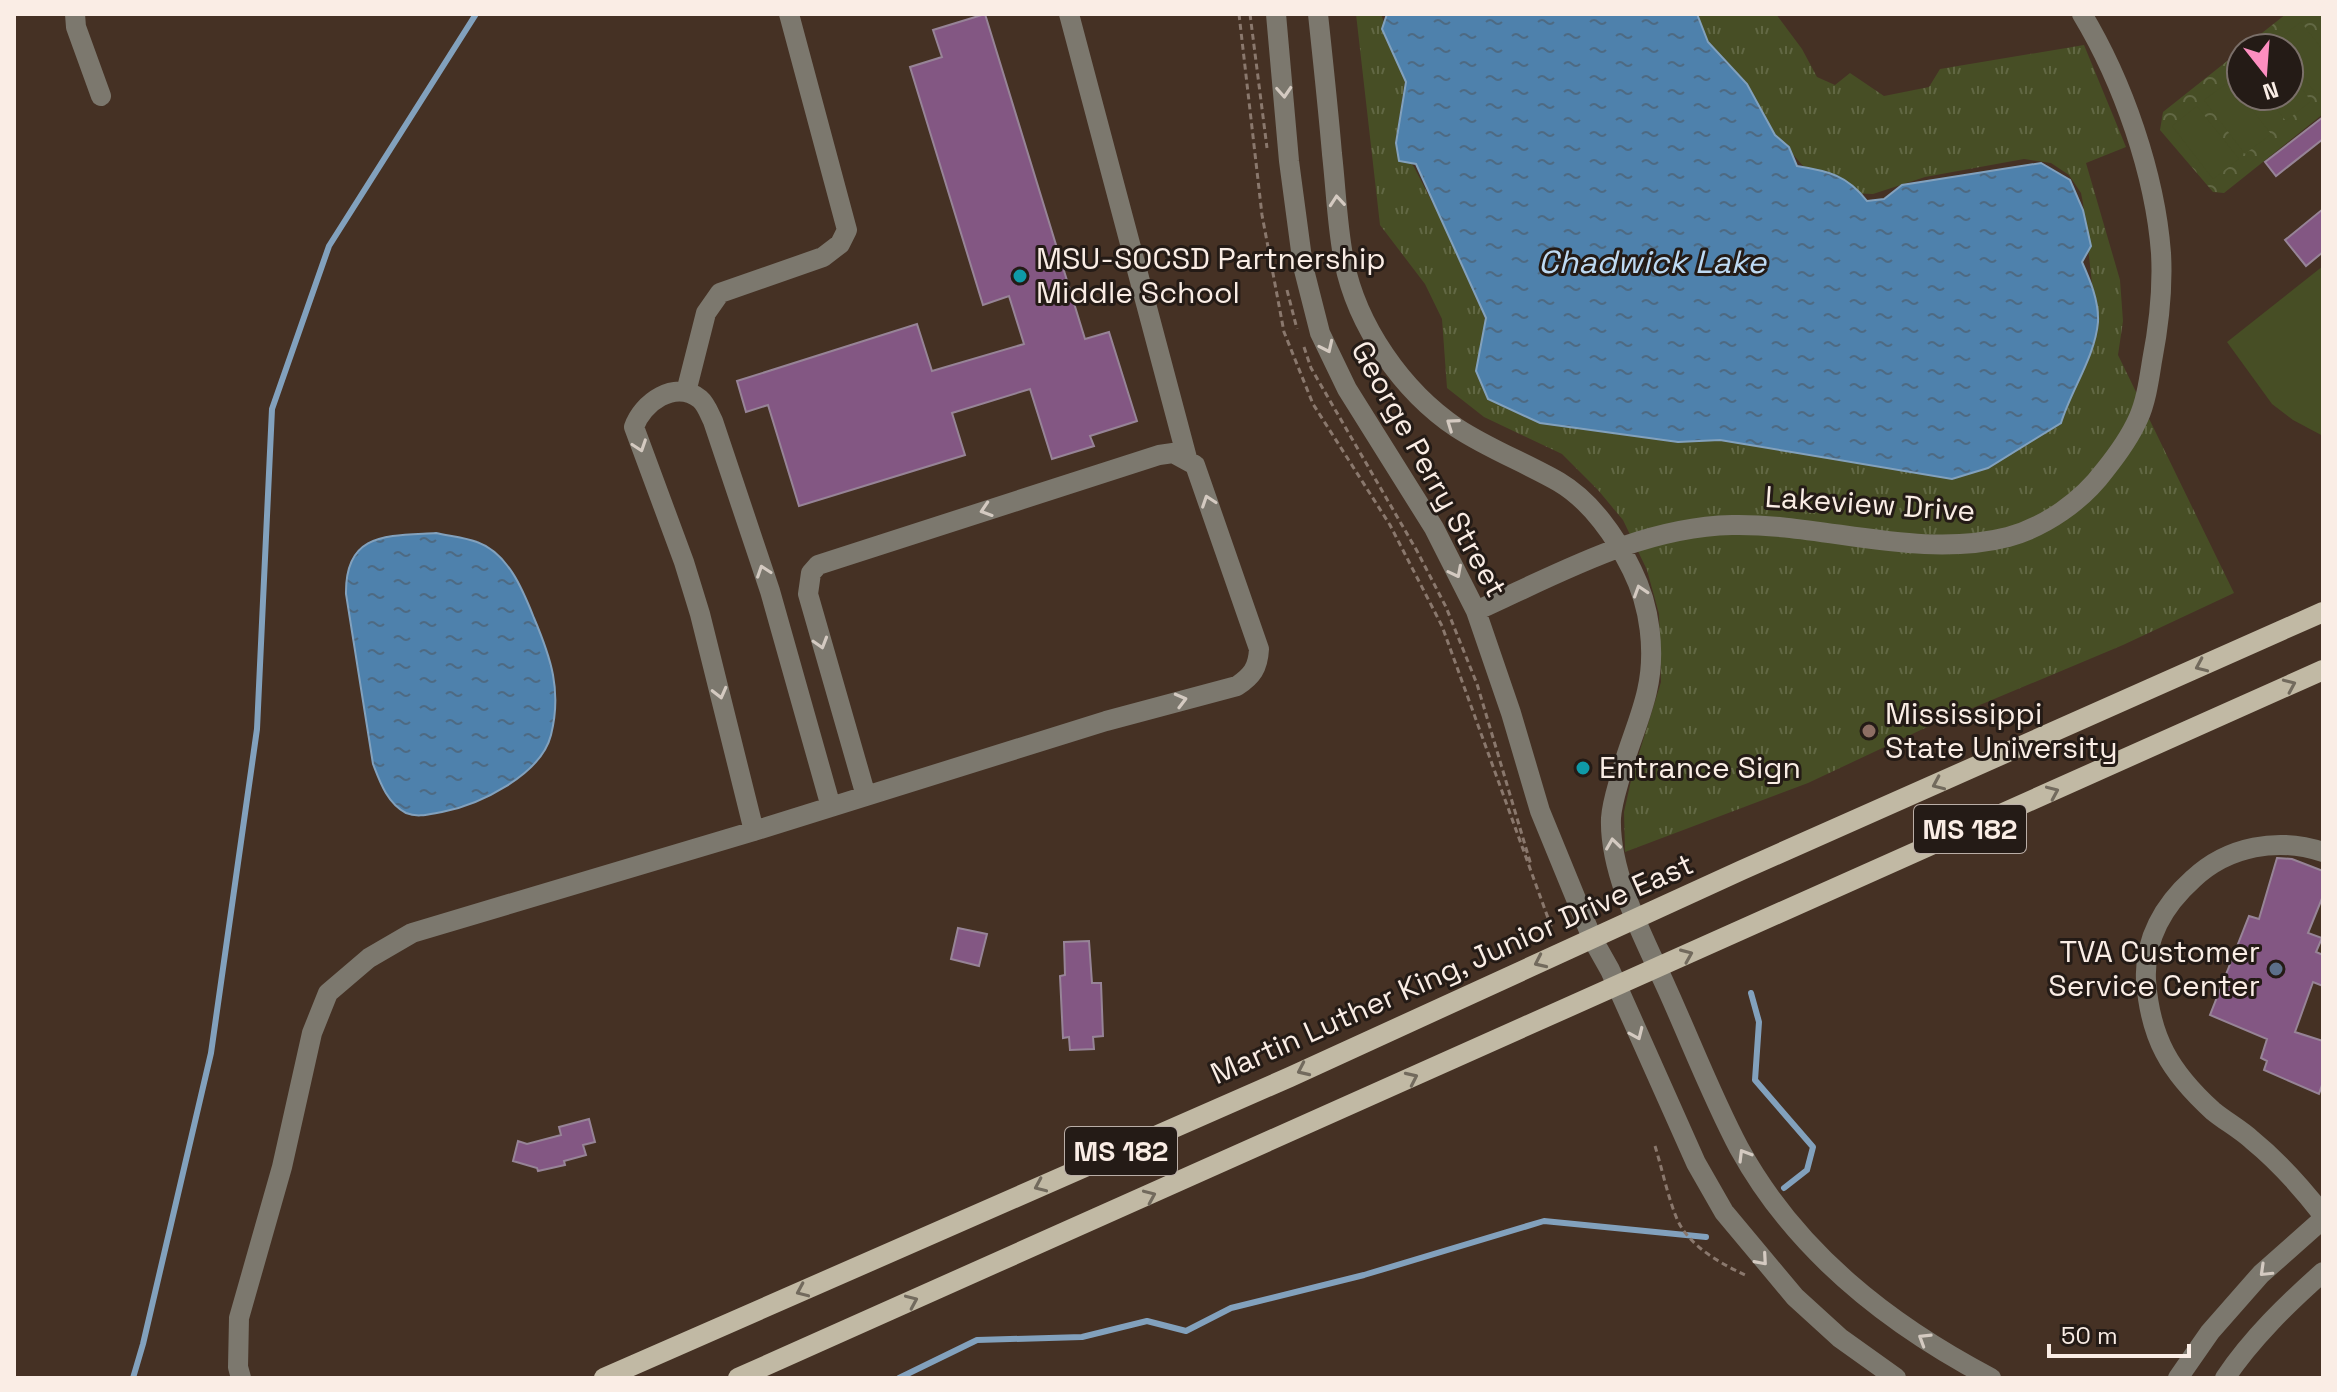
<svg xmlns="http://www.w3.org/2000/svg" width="2337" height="1392" font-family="'Space Grotesk',sans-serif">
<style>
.grass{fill:url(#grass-tufts)}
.forest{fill:url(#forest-crowns)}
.garden{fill:#474e25}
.water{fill:url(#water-ripples);stroke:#82a1bd;stroke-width:2}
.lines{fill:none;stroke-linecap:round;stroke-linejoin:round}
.stream{stroke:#82a1bd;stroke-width:6}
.building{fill:#835783;stroke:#978497;stroke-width:2}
.path{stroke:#8a786d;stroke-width:3;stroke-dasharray:6 4;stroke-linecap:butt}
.minor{stroke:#7c786e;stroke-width:20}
.major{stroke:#c1b9a4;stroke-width:20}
.oneway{stroke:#d4cac1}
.oneway2{stroke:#726a5d}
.culture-dot{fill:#0f9aa8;stroke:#241b16;stroke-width:3}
.education-dot{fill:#8d6e63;stroke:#241b16;stroke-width:3}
.service-dot{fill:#5c6f8a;stroke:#241b16;stroke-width:3}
.labels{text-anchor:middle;stroke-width:6;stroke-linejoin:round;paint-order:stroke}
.shield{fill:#241b16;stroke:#baaea7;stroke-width:2}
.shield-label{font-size:28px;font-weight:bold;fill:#faede5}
.poi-label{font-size:30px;fill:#faede5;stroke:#241b16;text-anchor:start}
.street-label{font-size:30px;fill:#faede5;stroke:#241b16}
.water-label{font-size:32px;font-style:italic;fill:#bedaf3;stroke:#241b16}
</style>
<defs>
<pattern id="grass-tufts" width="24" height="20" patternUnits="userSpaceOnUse" patternTransform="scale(2)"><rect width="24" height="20" fill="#474e25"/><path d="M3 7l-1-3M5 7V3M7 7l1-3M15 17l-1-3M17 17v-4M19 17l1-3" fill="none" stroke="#626844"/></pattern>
<pattern id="forest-crowns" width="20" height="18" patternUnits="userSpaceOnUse" patternTransform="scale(2)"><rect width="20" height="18" fill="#474e25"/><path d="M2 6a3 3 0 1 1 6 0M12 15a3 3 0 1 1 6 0" fill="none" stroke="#626844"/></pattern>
<pattern id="water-ripples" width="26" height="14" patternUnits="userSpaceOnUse" patternTransform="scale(2)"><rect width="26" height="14" fill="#4e81ac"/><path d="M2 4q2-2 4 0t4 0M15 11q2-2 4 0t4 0" fill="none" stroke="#4d6a83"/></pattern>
</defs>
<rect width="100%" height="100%" fill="#453124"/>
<!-- grass -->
<path class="grass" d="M1356,14H1381L1405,82L1395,144L1414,167L1458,252L1485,319L1483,342L2096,319L2083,203L2081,193L2069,175L2051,163L2024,159L1925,177L1873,194L1845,193L1818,183L1740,94L1688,14H1776L1802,49L1817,77L1835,85L1850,73L1884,96L1929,87L1940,69L2084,45L2126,147L2086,163L2120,280L2123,321L2118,355L2234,593L2123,645L1925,728L1808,783L1625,852L1624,812L1632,776L1661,682L1659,614L1647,570L1623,520L1598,490L1562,454L1484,417L1447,388L1442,319L1425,284L1380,225Z"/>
<!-- forest -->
<path class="forest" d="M2286,14H2323V114L2224,193L2213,192L2160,130L2163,112L2241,50V96H2289V48H2243Z"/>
<!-- garden -->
<path class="garden" d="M2301,22L2323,50V90L2317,95L2289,59V48H2280L2275,42Z
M2289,72L2311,101L2286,121L2266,96H2289Z
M2230,81L2271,134L2245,154L2204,100Z
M2197,106L2239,159L2213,179L2172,126Z
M2323,266V436L2293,420L2272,404L2227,342Z"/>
<!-- water -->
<path class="water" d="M1387,14H1697L1708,42L1747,84L1775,135L1789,147L1797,166C1828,171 1847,175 1867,201L1884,199L1902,185L2041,163L2070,180L2083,210L2091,246L2082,262C2090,280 2099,301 2098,322C2095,357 2071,390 2061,423L1988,468L1952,479L1720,440L1678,442L1540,423L1488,399L1476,371L1486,318L1416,164L1399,161L1396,143L1406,82L1382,29Z
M436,533C449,536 464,537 477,542C508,553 523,590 534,618C551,658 562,691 551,735C541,775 479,805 442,812C430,814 418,818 406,813C387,803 380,782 373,764L346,594C345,532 387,536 436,533Z"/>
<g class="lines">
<!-- stream -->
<path class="stream" d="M1751,993L1759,1022L1755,1080L1813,1147L1807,1170L1784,1188
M133,1378L143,1344L211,1053L257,729L272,409L329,246L476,14
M899,1378L977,1340L1082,1337L1147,1321L1186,1331L1231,1308L1364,1275L1544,1221L1706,1237"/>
</g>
<!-- building -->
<path class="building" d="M985,14L1085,339L1109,332L1137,421L1090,436L1094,446L1052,459L1030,389L952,413L965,455L799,506L768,405L746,412L737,381L917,324L932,371L1024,344L1009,296L983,305L910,67L942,57L933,30Z
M2323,117V139L2276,176L2265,162Z
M2323,209V252L2306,266L2285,240Z
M2277,858L2292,859L2323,871V896L2308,933L2322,938L2316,952L2323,955V986L2313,982L2295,1032L2323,1041V1082L2319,1094L2264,1070L2267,1061L2261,1058L2267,1039L2210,1015L2249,916L2259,919Z
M958,928L987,934L979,966L951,959Z
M1089,941L1092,983H1101L1103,1036L1093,1037L1094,1049L1070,1050L1069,1037L1063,1038L1060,976L1065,975L1064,942Z
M589,1119L595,1142L583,1145L586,1155L564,1161L565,1165L538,1171L537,1168L513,1161L518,1141L527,1144L561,1135L559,1127Z"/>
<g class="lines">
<!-- path -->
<path class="path" d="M1239,14L1262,215L1284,332L1313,404L1390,525L1442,626L1552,929
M1250,14L1267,148
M1287,290L1297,329
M1304,347L1311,368L1417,551L1446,607L1477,684L1531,865
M1655,1146C1662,1168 1670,1207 1680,1225C1694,1249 1722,1264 1745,1275"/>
<!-- minor -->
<path class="minor" d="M75,14L76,27L101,96
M1069,14L1187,458
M1276,14L1289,161L1303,266L1320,333L1347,389L1434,528L1476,611L1511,713L1540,811L1592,938L1610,970L1696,1163L1724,1212L1795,1297L1840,1338L1896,1378
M1318,14C1323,61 1328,107 1332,154C1336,189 1337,226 1344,261C1357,326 1402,391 1457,428C1489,449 1526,463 1559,482C1591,501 1616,537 1632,570C1650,606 1656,652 1647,691C1641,718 1629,744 1622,770C1618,786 1612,802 1611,818C1609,874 1645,940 1667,989C1691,1042 1712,1097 1739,1148C1796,1252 1888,1324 1991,1378
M686,392L706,313L720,293L823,257L840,244L847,230L789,14
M1476,611C1558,574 1640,527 1732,525C1822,523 1918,560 2008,537C2045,527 2082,501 2105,470C2117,455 2130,437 2138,419C2146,402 2149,380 2152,361C2159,325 2163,289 2161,253C2155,174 2123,82 2082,14
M754,831L700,614L684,562L634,427C642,403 675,379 700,399C706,404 709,413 713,421L770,591L831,807
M2323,852C2278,837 2228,846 2193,879C2164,905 2144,939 2146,980C2150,1038 2170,1072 2213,1111C2225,1121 2240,1129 2252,1140C2279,1162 2302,1188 2323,1215
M241,1378L238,1367L239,1318L282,1167L312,1033L328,993L369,958L412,933L754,831L1106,721L1237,686C1252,676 1258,668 1259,649L1195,465L1173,453L1159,455L818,565L811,573L808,594L866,796
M2178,1378L2210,1332L2261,1274L2323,1219
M2225,1378C2252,1338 2287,1304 2323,1272"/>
<!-- major -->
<path class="major" d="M604,1378L1290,1077L1742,870L2323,612
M738,1378L2323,670"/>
</g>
<!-- one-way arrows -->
<defs><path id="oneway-chevron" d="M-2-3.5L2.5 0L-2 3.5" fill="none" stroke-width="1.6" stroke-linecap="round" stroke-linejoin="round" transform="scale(2)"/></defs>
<g class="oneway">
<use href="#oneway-chevron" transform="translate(1284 92) rotate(86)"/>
<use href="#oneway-chevron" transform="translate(1337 201) rotate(-95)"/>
<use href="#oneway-chevron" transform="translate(1327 347) rotate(65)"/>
<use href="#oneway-chevron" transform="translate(1452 424) rotate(-145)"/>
<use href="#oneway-chevron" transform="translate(640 446) rotate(71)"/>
<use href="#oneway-chevron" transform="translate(1208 501) rotate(-109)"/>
<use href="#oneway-chevron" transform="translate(986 510) rotate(162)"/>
<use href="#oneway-chevron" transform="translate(763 571) rotate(-109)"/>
<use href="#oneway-chevron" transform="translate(1456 572) rotate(63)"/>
<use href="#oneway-chevron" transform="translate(1640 591) rotate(-108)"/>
<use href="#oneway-chevron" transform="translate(821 643) rotate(73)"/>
<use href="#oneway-chevron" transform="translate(720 693) rotate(76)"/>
<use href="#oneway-chevron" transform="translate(1181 700) rotate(-15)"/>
<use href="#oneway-chevron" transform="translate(1613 844) rotate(-98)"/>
<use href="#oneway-chevron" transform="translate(1637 1034) rotate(66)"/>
<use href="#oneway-chevron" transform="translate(1744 1155) rotate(-121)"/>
<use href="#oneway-chevron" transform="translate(1762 1260) rotate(49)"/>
<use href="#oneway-chevron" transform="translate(2265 1271) rotate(136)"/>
<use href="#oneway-chevron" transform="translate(1924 1339) rotate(-148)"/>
</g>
<g class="oneway2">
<use href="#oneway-chevron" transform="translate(2201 666) rotate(156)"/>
<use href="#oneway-chevron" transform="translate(2290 685) rotate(-24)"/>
<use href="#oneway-chevron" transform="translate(1938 784) rotate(156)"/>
<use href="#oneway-chevron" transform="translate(2053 792) rotate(-24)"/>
<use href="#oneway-chevron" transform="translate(1687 955) rotate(-23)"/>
<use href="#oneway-chevron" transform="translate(1540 962) rotate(155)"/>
<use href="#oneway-chevron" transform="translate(1303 1070) rotate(155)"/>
<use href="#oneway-chevron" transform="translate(1412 1078) rotate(-25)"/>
<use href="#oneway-chevron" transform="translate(1040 1186) rotate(156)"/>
<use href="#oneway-chevron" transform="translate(1150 1196) rotate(-24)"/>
<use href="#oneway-chevron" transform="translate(802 1291) rotate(156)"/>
<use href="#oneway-chevron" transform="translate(912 1301) rotate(-24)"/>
</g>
<!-- markers -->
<g class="culture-dot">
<circle cx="1020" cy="276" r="8"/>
<circle cx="1583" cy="768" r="8"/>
</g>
<circle class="education-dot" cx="1869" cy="731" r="8"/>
<circle class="service-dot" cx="2276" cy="969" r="8"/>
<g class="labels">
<!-- shield labels -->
<g class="shield">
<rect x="1914" y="805" width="112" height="48" rx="6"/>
<rect x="1065" y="1127" width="112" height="48" rx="6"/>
</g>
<g class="shield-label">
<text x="1970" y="839">MS 182</text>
<text x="1121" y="1161">MS 182</text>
</g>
<!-- poi labels -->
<g class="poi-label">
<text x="1036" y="269">MSU-SOCSD Partnership<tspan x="1036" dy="34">Middle School</tspan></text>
<text x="1885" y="724">Mississippi<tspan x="1885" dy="34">State University</tspan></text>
<text x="1599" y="778">Entrance Sign</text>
<text x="2260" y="962" text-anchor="end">TVA Customer<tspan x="2260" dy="34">Service Center</tspan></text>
</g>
<!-- street labels -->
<g class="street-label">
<text transform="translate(1429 469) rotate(61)" y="10">George Perry Street</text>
<text transform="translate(1870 504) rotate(4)" y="10">Lakeview Drive</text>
<text transform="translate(1452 969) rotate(-24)" y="10">Martin Luther King, Junior Drive East</text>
</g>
<!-- water labels -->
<g class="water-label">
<text x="1652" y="273">Chadwick Lake</text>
</g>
</g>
<!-- border -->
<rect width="2337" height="1392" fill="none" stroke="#faede5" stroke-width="32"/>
<!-- north arrow -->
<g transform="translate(2265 72) rotate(163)"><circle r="38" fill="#241b16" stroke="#7a6f69" stroke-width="2"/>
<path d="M0-6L14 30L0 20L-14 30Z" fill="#fd8ec0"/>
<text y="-12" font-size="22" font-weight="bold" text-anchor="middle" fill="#faede5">N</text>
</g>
<!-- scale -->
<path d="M2049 1344v12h140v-12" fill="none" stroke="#faede5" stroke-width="4"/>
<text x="2061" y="1344" font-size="24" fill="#faede5" stroke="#241b16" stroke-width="6" paint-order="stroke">50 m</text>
</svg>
